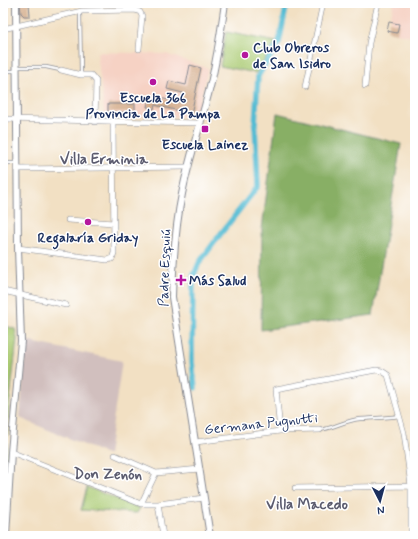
<svg xmlns="http://www.w3.org/2000/svg" width="418" height="539" font-family="Mynerve,sans-serif">
<style>
.built{fill:#f6d2c4}
.industrial{fill:#d1bfbe}
.green{fill:#abcb73;stroke:#637d68}
.forest{fill:#88af65;stroke:#526f62}
.lines{fill:none;stroke-linecap:round;stroke-linejoin:round}
.canal{stroke:#55bcd3;stroke-width:5.5}
.building{fill:#d5af8e}
.service-casing{stroke:#868890;stroke-width:4}
.minor-casing{stroke:#868890;stroke-width:6}
.tertiary-casing{stroke:#868890;stroke-width:8}
.service{stroke:#fff;stroke-width:2.5}
.minor{stroke:#fff;stroke-width:5}
.tertiary{stroke:#fff;stroke-width:6}
.poi-dot{fill:#b5179e;stroke:#fff;stroke-width:1.5}
.labels{text-anchor:middle;stroke-width:3;stroke-linejoin:round;paint-order:stroke}
.poi-label{font-size:14px;font-weight:bold;fill:#1b2f5e;stroke:#fff}
.street-label{font-size:14px;fill:#1b2f5e;stroke:#fff}
.neighbourhood-label{font-size:15px;font-weight:bold;fill:#5c5c6f;stroke:#fff}
</style>
<rect width="100%" height="100%" fill="#fff"/>
<filter id="ink" filterUnits="userSpaceOnUse"><feTurbulence type="fractalNoise" baseFrequency=".025" numOctaves="2"/><feDisplacementMap in="SourceGraphic" scale="8" xChannelSelector="R" yChannelSelector="G"/><feConvolveMatrix kernelMatrix="1 2 1 2 8 2 1 2 1" color-interpolation-filters="sRGB"/></filter>
<filter id="wash" filterUnits="userSpaceOnUse"><feTurbulence type="fractalNoise" baseFrequency=".012" numOctaves="4" result="noise"/><feDisplacementMap in="SourceGraphic" scale="16" xChannelSelector="R" yChannelSelector="G"/><feGaussianBlur stdDeviation="0.9" result="paint"/><feColorMatrix in="noise" values="0 0 0 0 0 0 0 0 0 0 0 0 0 0 0 0 0 1.4 0 .05"/><feComposite in="paint" operator="in"/></filter>
<g filter="url(#wash)">
<rect width="100%" height="100%" fill="#f2e0c3"/>
<!-- built -->
<path class="built" d="M394,3H415L410,36L387,31Z
M97,52L166,54L208,68L197,115L194,117L107,116L104,112Z"/>
<!-- industrial -->
<path class="industrial" d="M26,341L122,361L108,455L20,418Z"/>
<!-- green -->
<path class="green" d="M226,32L276,42L256,73L220,66Z
M3,325L15,329L17,339L9,407L6,466L3,465Z
M87,487L140,508L137,513L81,510Z"/>
<!-- forest -->
<path class="forest" d="M277,113L401,144L373,315L261,330L262,229Z"/>
<g class="lines">
<!-- canal -->
<path class="canal" d="M195,388L192,361L193,277L199,263L219,236L258,186L255,125L258,76L279,43L287,3"/>
</g>
<g id="blocks">
<!-- building -->
<path class="building" d="M20,3H29L30,16H24L21,13Z
M389,22L399,24L397,33L387,31Z
M190,65L201,68L191,114L155,105L154,109L147,107L149,98L159,100L160,98L181,103L183,93L167,89L169,81L186,85Z
M108,104H135V112H108Z"/>
</g>
</g>
<g filter="url(#ink)">
<use href="#blocks" fill-opacity="0" stroke="#868890" stroke-width="1"/>
<g class="lines">
<defs>
<path id="service" d="M80,12L81,75
M18,67H46L60,70
M3,71H17
M3,163H16
M320,430C334,428 346,420 360,419C373,418 386,418 399,416"/>
<path id="minor" d="M3,29L82,11L135,10L140,12L142,16L139,49
M61,70L81,75H91L96,81L95,122
M365,86L369,43L378,3
M305,87L323,3
M3,119L201,123
M18,169L189,167
M68,220L114,223
M18,248L107,260L112,259L114,253L113,122
M3,291L66,305
M280,431L276,389L376,370L382,371L388,375L404,433L411,486V536
M196,442L280,431L320,430
M11,452L141,504H158L204,498
M115,455L156,473L200,469
M295,488L411,486
M141,504L156,473
M158,504L163,536"/>
<path id="tertiary" d="M6,536L11,452L21,341L18,248L16,3
M210,536L172,297C173,263 175,228 182,194C189,158 201,123 210,87C217,60 221,31 225,3"/>
</defs>
<!-- service casing -->
<use href="#service" class="service-casing"/>
<!-- minor casing -->
<use href="#minor" class="minor-casing"/>
<!-- tertiary casing -->
<use href="#tertiary" class="tertiary-casing"/>
<!-- service -->
<use href="#service" class="service"/>
<!-- minor -->
<use href="#minor" class="minor"/>
<!-- tertiary -->
<use href="#tertiary" class="tertiary"/>
</g>
</g>
<!-- markers -->
<g class="poi-dot">
<circle cx="245" cy="55" r="4"/>
<circle cx="153" cy="82" r="4"/>
<rect x="201" y="125" width="8" height="8" rx="2"/>
<circle cx="88" cy="222" r="4"/>
<path d="M179 274h4v4h4v4h-4v4h-4v-4h-4v-4h4z"/>
</g>
<g class="labels">
<!-- poi labels -->
<g class="poi-label">
<text x="253" y="52" text-anchor="start">Club Obreros<tspan x="253" dy="16">de San Isidro</tspan></text>
<text x="153" y="102">Escuela 366<tspan x="153" dy="16">Provincia de La Pampa</tspan></text>
<text x="205" y="149">Escuela Lainez</text>
<text x="88" y="242">Regalaría Griday</text>
<text x="189" y="285" text-anchor="start">Más Salud</text>
</g>
<!-- street labels -->
<g class="street-label">
<text transform="translate(164 268) rotate(-88)" y="5">Padre Esquiú</text>
<text transform="translate(261 423) rotate(-6)" y="5">Germana Pugnutti</text>
</g>
<!-- neighbourhood labels -->
<g class="neighbourhood-label">
<text x="104" y="164">Villa Erminia</text>
<text x="108" y="479">Don Zenón</text>
<text x="307" y="509">Villa Macedo</text>
</g>
</g>
<!-- margin -->
<rect width="418" height="539" fill="none" stroke="#fff" stroke-width="16"/>
<!-- north arrow -->
<g transform="translate(380 501) rotate(174)" stroke="#ffffff" stroke-width="3" paint-order="stroke">
<path d="M0-3L7 15L0 10L-7 15Z" fill="#1b2f5e"/>
<text y="-6" font-size="11" font-weight="bold" text-anchor="middle" fill="#1b2f5e">N</text>
</g>
</svg>
